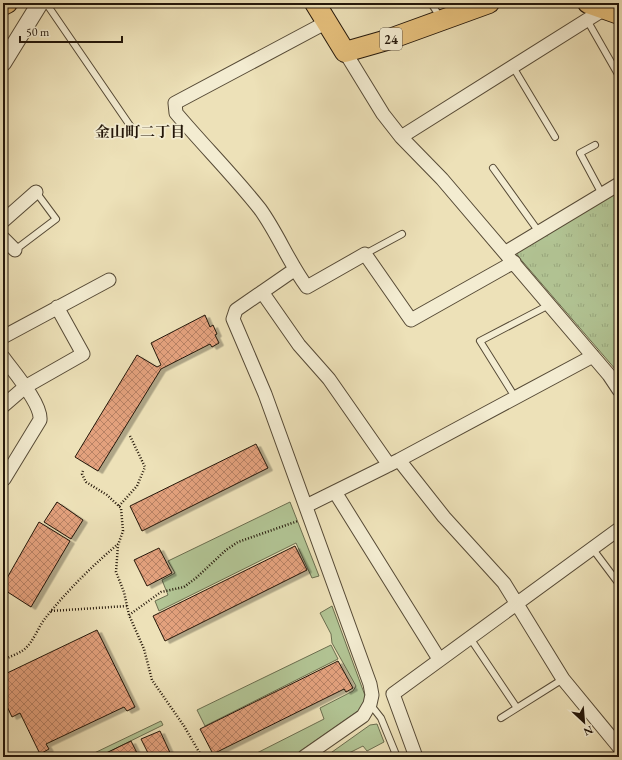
<svg xmlns="http://www.w3.org/2000/svg" width="622" height="760" font-family="'EB Garamond','Noto Serif JP',serif">
<style>
.grass{fill:#b2c494;stroke:#6b6e4f}
.park{fill:url(#park-tufts);stroke:#6b6e4f}
.building{fill:url(#building-cross-hatch);stroke:#24170a;filter:url(#shadow)}
.lines{fill:none;stroke-linecap:round;stroke-linejoin:round}
.service-casing{stroke:#564a36;stroke-width:8}
.minor-casing{stroke:#564a36;stroke-width:15}
.tertiary-casing{stroke:#564a36;stroke-width:18}
.primary-casing{stroke:#24170a;stroke-width:22}
.path{stroke:#24170a;stroke-width:2.5;stroke-dasharray:1 2;stroke-linecap:butt}
.service{stroke:#f3ecd1;stroke-width:6}
.minor{stroke:#f3ecd1;stroke-width:13}
.tertiary{stroke:#f3ecd1;stroke-width:16}
.primary{stroke:#e6c07c;stroke-width:20}
.labels{text-anchor:middle;stroke-width:3.5;stroke-linejoin:round;paint-order:stroke}
.shield{fill:#f3ecd1;stroke:#625746;stroke-width:1}
.shield-label{font-size:13px;font-weight:bold;fill:#24170a}
.neighbourhood-label{font-size:15px;font-weight:bold;fill:#24170a;stroke:#f3ecd1}
</style>
<defs>
<pattern id="park-tufts" width="24" height="20" patternUnits="userSpaceOnUse"><rect width="24" height="20" fill="#b2c494"/><path d="M3 7l-1-3M5 7V3M7 7l1-3M15 17l-1-3M17 17v-4M19 17l1-3" fill="none" stroke="#99a87e"/></pattern>
<pattern id="building-cross-hatch" width="8" height="8" patternUnits="userSpaceOnUse"><rect width="8" height="8" fill="#e3a17d"/><path d="M0 0l8 8M0 8l8-8" fill="none" stroke="#b88265"/></pattern>
<filter id="shadow"><feDropShadow dx="4.5" dy="2.5" stdDeviation="0" flood-color="#0004"/></filter>
</defs>
<rect width="100%" height="100%" fill="#ede1b8"/>
<filter id="stains"><feTurbulence type="fractalNoise" baseFrequency=".005" numOctaves="4"/><feColorMatrix values="0 0 0 0 .2 0 0 0 0 .09 0 0 0 0 .02 0 0 0 .5 -.17"/></filter>
<radialGradient id="worn" r=".72"><stop offset=".6" stop-color="#630" stop-opacity="0"/><stop offset="1" stop-color="#630" stop-opacity=".3"/></radialGradient>
<!-- grass -->
<path class="grass" d="M290,502L319,576L312,578L296,543L159,611L155,601L168,595L162,580L175,573L168,561Z
M332,606L367,701L361,709L292,757H249L324,719L320,708L353,691L356,686L332,643L331,634L320,613Z
M331,645L338,659L205,726L197,710Z
M161,721L163,725L98,757H86Z
M377,724L384,742L367,751L363,746L341,757H325L370,725Z"/>
<!-- park -->
<path class="park" d="M614,193H619V369L616,370L517,255V251Z"/>
<!-- building -->
<path class="building" d="M205,315L210,327L213,325L217,334L215,335L219,343L212,347L210,344L161,369L98,471L75,457L137,355L157,367L161,365L151,343Z
M256,444L268,468L142,531L130,506Z
M57,502L83,520L71,539L44,522Z
M39,522L70,541L31,607L3,589V585Z
M295,546L307,570L165,641L153,616Z
M159,548L172,573L147,586L134,560Z
M97,630L135,707L127,711L124,707L46,744L49,749L40,754L20,713L12,717L3,698V675Z
M338,661L353,688L346,692L344,689L213,754L200,729Z
M160,731L172,757H150L141,739Z
M131,741L139,757H98Z"/>
<g class="lines">
<defs>
<path id="service" d="M46,3L131,127
M431,3L440,17
M587,20L619,76
M513,67L555,137
M595,145L580,153L602,194
M493,168L539,232
M15,250L56,219L36,192
M365,254L402,234
M515,397L480,341L549,305
M592,548L619,584
M470,638L517,708
M370,704L381,718L397,757
M501,718L563,679"/>
<path id="minor" d="M327,22L175,103L176,113C203,145 234,176 260,209C278,234 289,263 307,287L365,254L411,320L514,262
M345,52L383,114L401,137L442,179L609,375L619,390
M401,137L606,8
M3,221L36,192
M3,238L15,250
M506,252L619,184
M294,270L236,310L233,319L265,394L370,684L372,695L370,704L363,716L304,757
M262,292L299,345L329,379L389,465
M3,337L109,280
M3,357C13,371 42,404 40,420L4,479
M3,406L25,387L83,354L57,307
M399,460L444,517L504,583L563,679L619,747
M335,492L439,659
M306,506L399,460L593,356
M416,757L393,694L619,529"/>
<path id="tertiary" d="M3,63L40,3"/>
<path id="primary" d="M315,3L345,52L387,40L489,3
M588,3L619,14
M3,5L7,3"/>
</defs>
<!-- service casing -->
<use href="#service" class="service-casing"/>
<!-- minor casing -->
<use href="#minor" class="minor-casing"/>
<!-- tertiary casing -->
<use href="#tertiary" class="tertiary-casing"/>
<!-- primary casing -->
<use href="#primary" class="primary-casing"/>
<!-- path -->
<path class="path" d="M83,471L82,474L86,482L107,495L121,508L123,531L118,545L116,572L124,592L129,615L144,649L152,680L184,726L202,757
M119,506L137,486L145,467L130,436
M51,611L127,606
M129,615L161,592L184,587L196,578L226,550L238,542L298,521
M3,660C9,657 17,654 22,651C34,643 38,626 47,616C68,590 92,566 118,544"/>
<!-- service -->
<use href="#service" class="service"/>
<!-- minor -->
<use href="#minor" class="minor"/>
<!-- tertiary -->
<use href="#tertiary" class="tertiary"/>
<!-- primary -->
<use href="#primary" class="primary"/>
</g>
<g class="labels">
<!-- shield labels -->
<rect class="shield" x="380" y="28" width="22" height="22" rx="3"/>
<g class="shield-label">
<text x="391" y="44">24</text>
</g>
<!-- neighbourhood labels -->
<g class="neighbourhood-label">
<text x="140" y="137">金山町二丁目</text>
</g>
</g>
<!-- margin -->
<rect width="622" height="760" fill="none" stroke="#ede1b8" stroke-width="16"/>
<rect x="4" y="4" width="614" height="752" fill="none" stroke="#24170a" stroke-width="2"/>
<rect x="8" y="8" width="606" height="744" fill="none" stroke="#24170a"/>
<!-- north arrow -->
<g transform="translate(584 722) rotate(154)" stroke="#f3ecd1" stroke-width="3" paint-order="stroke">
<path d="M0-3L7 15L0 10L-7 15Z" fill="#24170a"/>
<text y="-6" font-size="11" font-weight="bold" text-anchor="middle" fill="#24170a">N</text>
</g>
<!-- scale -->
<path d="M20 36v6h102v-6" fill="none" stroke="#24170a" stroke-width="2"/>
<text x="26" y="36" font-size="12" fill="#24170a" stroke="#f3ecd1" stroke-width="3" paint-order="stroke">50 m</text>
<rect width="100%" height="100%" filter="url(#stains)"/>
<rect width="100%" height="100%" fill="url(#worn)"/>
</svg>
